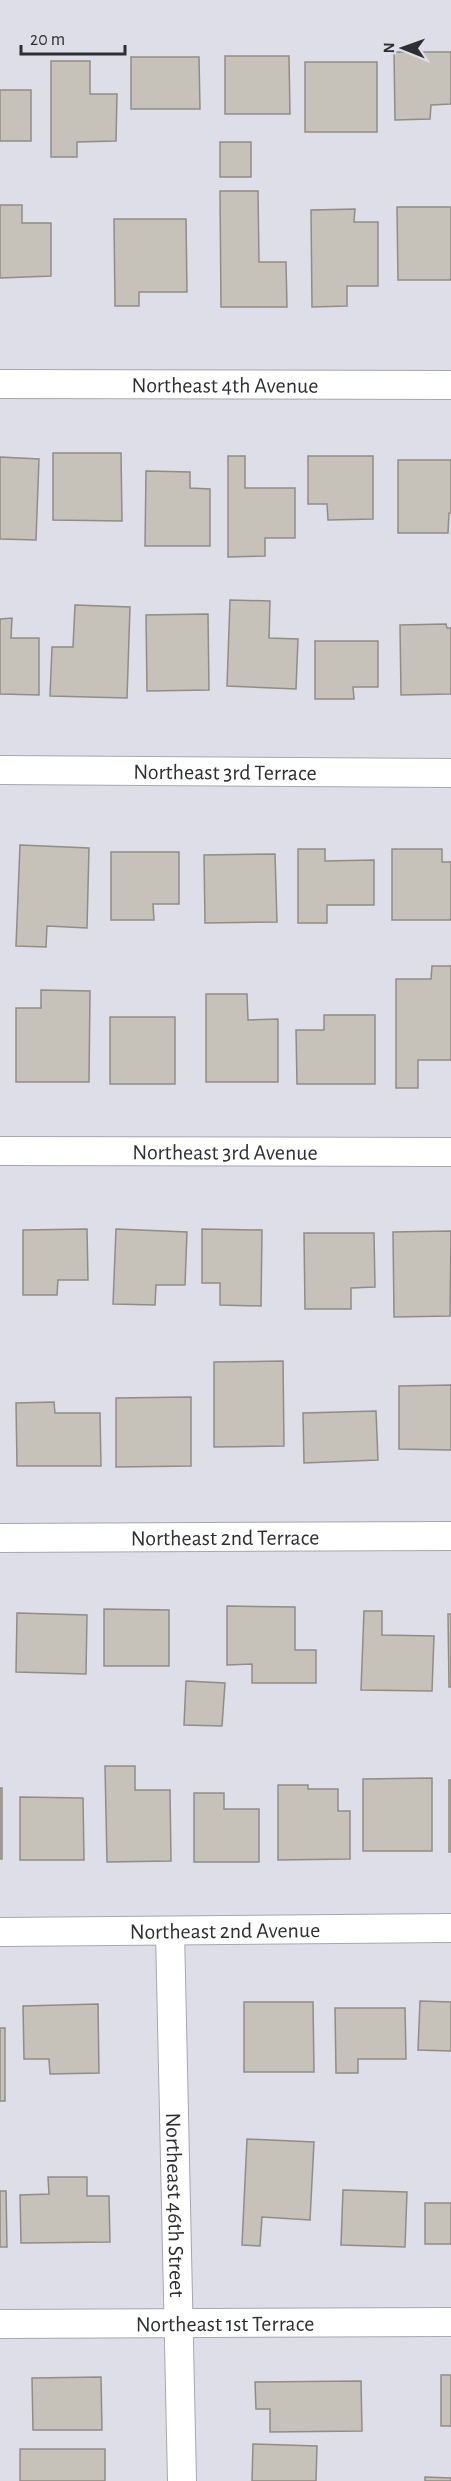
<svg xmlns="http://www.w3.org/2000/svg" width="451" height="2481" font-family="'Alegreya Sans',sans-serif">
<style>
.building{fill:#c6c1b9;stroke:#918d85;stroke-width:1.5}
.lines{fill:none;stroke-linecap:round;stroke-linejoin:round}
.street-casing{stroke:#a6a7b0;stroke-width:30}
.street{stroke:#fff;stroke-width:28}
.labels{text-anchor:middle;stroke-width:4.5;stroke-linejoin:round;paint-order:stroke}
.street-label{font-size:22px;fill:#2e2f32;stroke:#dddee8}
</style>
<rect width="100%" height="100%" fill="#dddee8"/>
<!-- building -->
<path class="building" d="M394,52H451V104L431,105L430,119L395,120Z
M225,56H289L290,114H225Z
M131,57H199L200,109H131Z
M51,61H90V94H117L116,141L77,142V157H51Z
M305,62H377V132H305Z
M0,90H31V141H0Z
M220,142H251V177H220Z
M220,191H258L259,262H286L287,307H221Z
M0,205H22V223H51V276L0,278Z
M397,207H451V280H398Z
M355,209L354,222H378V286H347V306L312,307L311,210Z
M114,219H186L187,292H139V306H115Z
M53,453H121L122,521L53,520Z
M228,456H245V488H295V538H265V556L228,557Z
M308,456H373V519L328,520L327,504H308Z
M0,457L39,459L36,540L0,539Z
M398,460H451V513H449L448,533H398Z
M146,471L190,472V488L210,489V546H145Z
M230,600L270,601L269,638L298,639L296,689L227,686Z
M75,605L130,607L127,698L50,696L52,647H73Z
M208,614L209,690L147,691L146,615Z
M12,618L11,638H39V695L0,694V619Z
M446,624L447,628H451V694L401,695L400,625Z
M315,641H378V687H353L354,699H315Z
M20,845L89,848L87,928L47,926L46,947L16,946Z
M298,849H325V861L374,860V905H327V923H298Z
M392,849H442V862H451V920H392Z
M111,852H179V904H153L154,920H111Z
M275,854L277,922L205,923L204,855Z
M432,966H451V1060H418V1088H396V979H431Z
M41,990L90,991L89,1082H16V1008H41Z
M206,994H247L248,1020L278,1019V1082H206Z
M324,1015H375V1084H297L296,1030H324Z
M110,1017H175V1084H110Z
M87,1229L88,1280H58L57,1295H23V1230Z
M116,1229L187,1232L185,1285H156L155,1305L113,1304Z
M202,1229L262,1230L261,1306L220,1305V1283H202Z
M451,1231L450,1316L394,1317L393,1232Z
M304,1233H374L375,1287L351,1288V1309H305Z
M283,1361L284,1446L214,1447V1362Z
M451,1385V1450L399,1449V1386Z
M191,1397V1466L116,1467V1398Z
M54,1402L55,1413H100L101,1466H17L16,1403Z
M376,1411L378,1460L304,1463L303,1413Z
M227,1606L295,1607V1650H316V1683H252V1664L227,1665Z
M104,1609L169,1610V1666H104Z
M364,1611H382V1635L434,1636L432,1691L361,1690Z
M17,1613L87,1615L86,1674L16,1672Z
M448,1614H451V1687H449Z
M186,1681L225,1683L222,1726L184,1725Z
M105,1766H135V1790H170L171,1861L107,1862Z
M432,1778V1851H363V1779Z
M449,1780H451V1852H449Z
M278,1785H308V1789H338V1811H350V1859L278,1860Z
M0,1788H2V1859H0Z
M194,1793H224V1809H259V1862H194Z
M20,1797L83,1798L84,1860H20Z
M420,2001L451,2002V2051L418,2050Z
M244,2002H313L314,2072H244Z
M98,2004L99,2073L50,2074L49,2059H24L23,2006Z
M335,2008H405L406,2059H358V2073H336Z
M0,2028H5V2101H0Z
M247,2139L314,2142L310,2220L262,2217L260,2246L242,2245Z
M48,2177H87V2196H109L110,2242L21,2243L20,2195L49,2194Z
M343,2190L407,2192L405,2247L341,2245Z
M0,2191H6L7,2247H0Z
M425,2203H451V2244H425Z
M441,2375H451V2426H441Z
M101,2377L102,2430H33L32,2378Z
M361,2381L362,2431L270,2432V2409H256L255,2382Z
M253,2444L317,2446L316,2481H252Z
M20,2449H105V2481H20Z
M425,2477L451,2478V2481H425Z"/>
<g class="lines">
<defs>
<g id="street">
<path id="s1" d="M0,384L451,385"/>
<path id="s2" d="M0,770L451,773"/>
<path id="s3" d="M0,1151L451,1152"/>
<path id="s4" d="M0,1538L451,1536"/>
<path id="s5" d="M170,1931L182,2481"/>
<path id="s6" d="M0,1932L451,1928"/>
<path id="s7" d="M0,2324L451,2322"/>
</g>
</defs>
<!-- street casing -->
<use href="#street" class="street-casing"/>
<!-- street -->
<use href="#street" class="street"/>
</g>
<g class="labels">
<!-- street labels -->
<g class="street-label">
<text dy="8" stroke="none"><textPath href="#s1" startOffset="225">Northeast 4th Avenue</textPath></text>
<text dy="8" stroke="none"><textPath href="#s2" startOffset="225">Northeast 3rd Terrace</textPath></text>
<text dy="8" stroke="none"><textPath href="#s3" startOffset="225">Northeast 3rd Avenue</textPath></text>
<text dy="8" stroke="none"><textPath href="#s4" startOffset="225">Northeast 2nd Terrace</textPath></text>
<text dy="8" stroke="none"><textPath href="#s6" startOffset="225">Northeast 2nd Avenue</textPath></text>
<text dy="8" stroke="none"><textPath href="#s5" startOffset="274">Northeast 46th Street</textPath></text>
<text dy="8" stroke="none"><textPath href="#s7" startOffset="225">Northeast 1st Terrace</textPath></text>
</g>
</g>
<!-- north arrow -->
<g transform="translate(403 48) rotate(271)" stroke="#dddee8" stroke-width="4.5" paint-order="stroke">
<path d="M0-4.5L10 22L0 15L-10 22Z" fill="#2e2f32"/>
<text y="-9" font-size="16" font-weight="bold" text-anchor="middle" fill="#2e2f32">N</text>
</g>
<!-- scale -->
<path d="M21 45v9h104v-9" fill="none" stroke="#2e2f32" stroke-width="3"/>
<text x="30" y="45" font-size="18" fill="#2e2f32" stroke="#dddee8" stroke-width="4.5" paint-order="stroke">20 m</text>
</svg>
